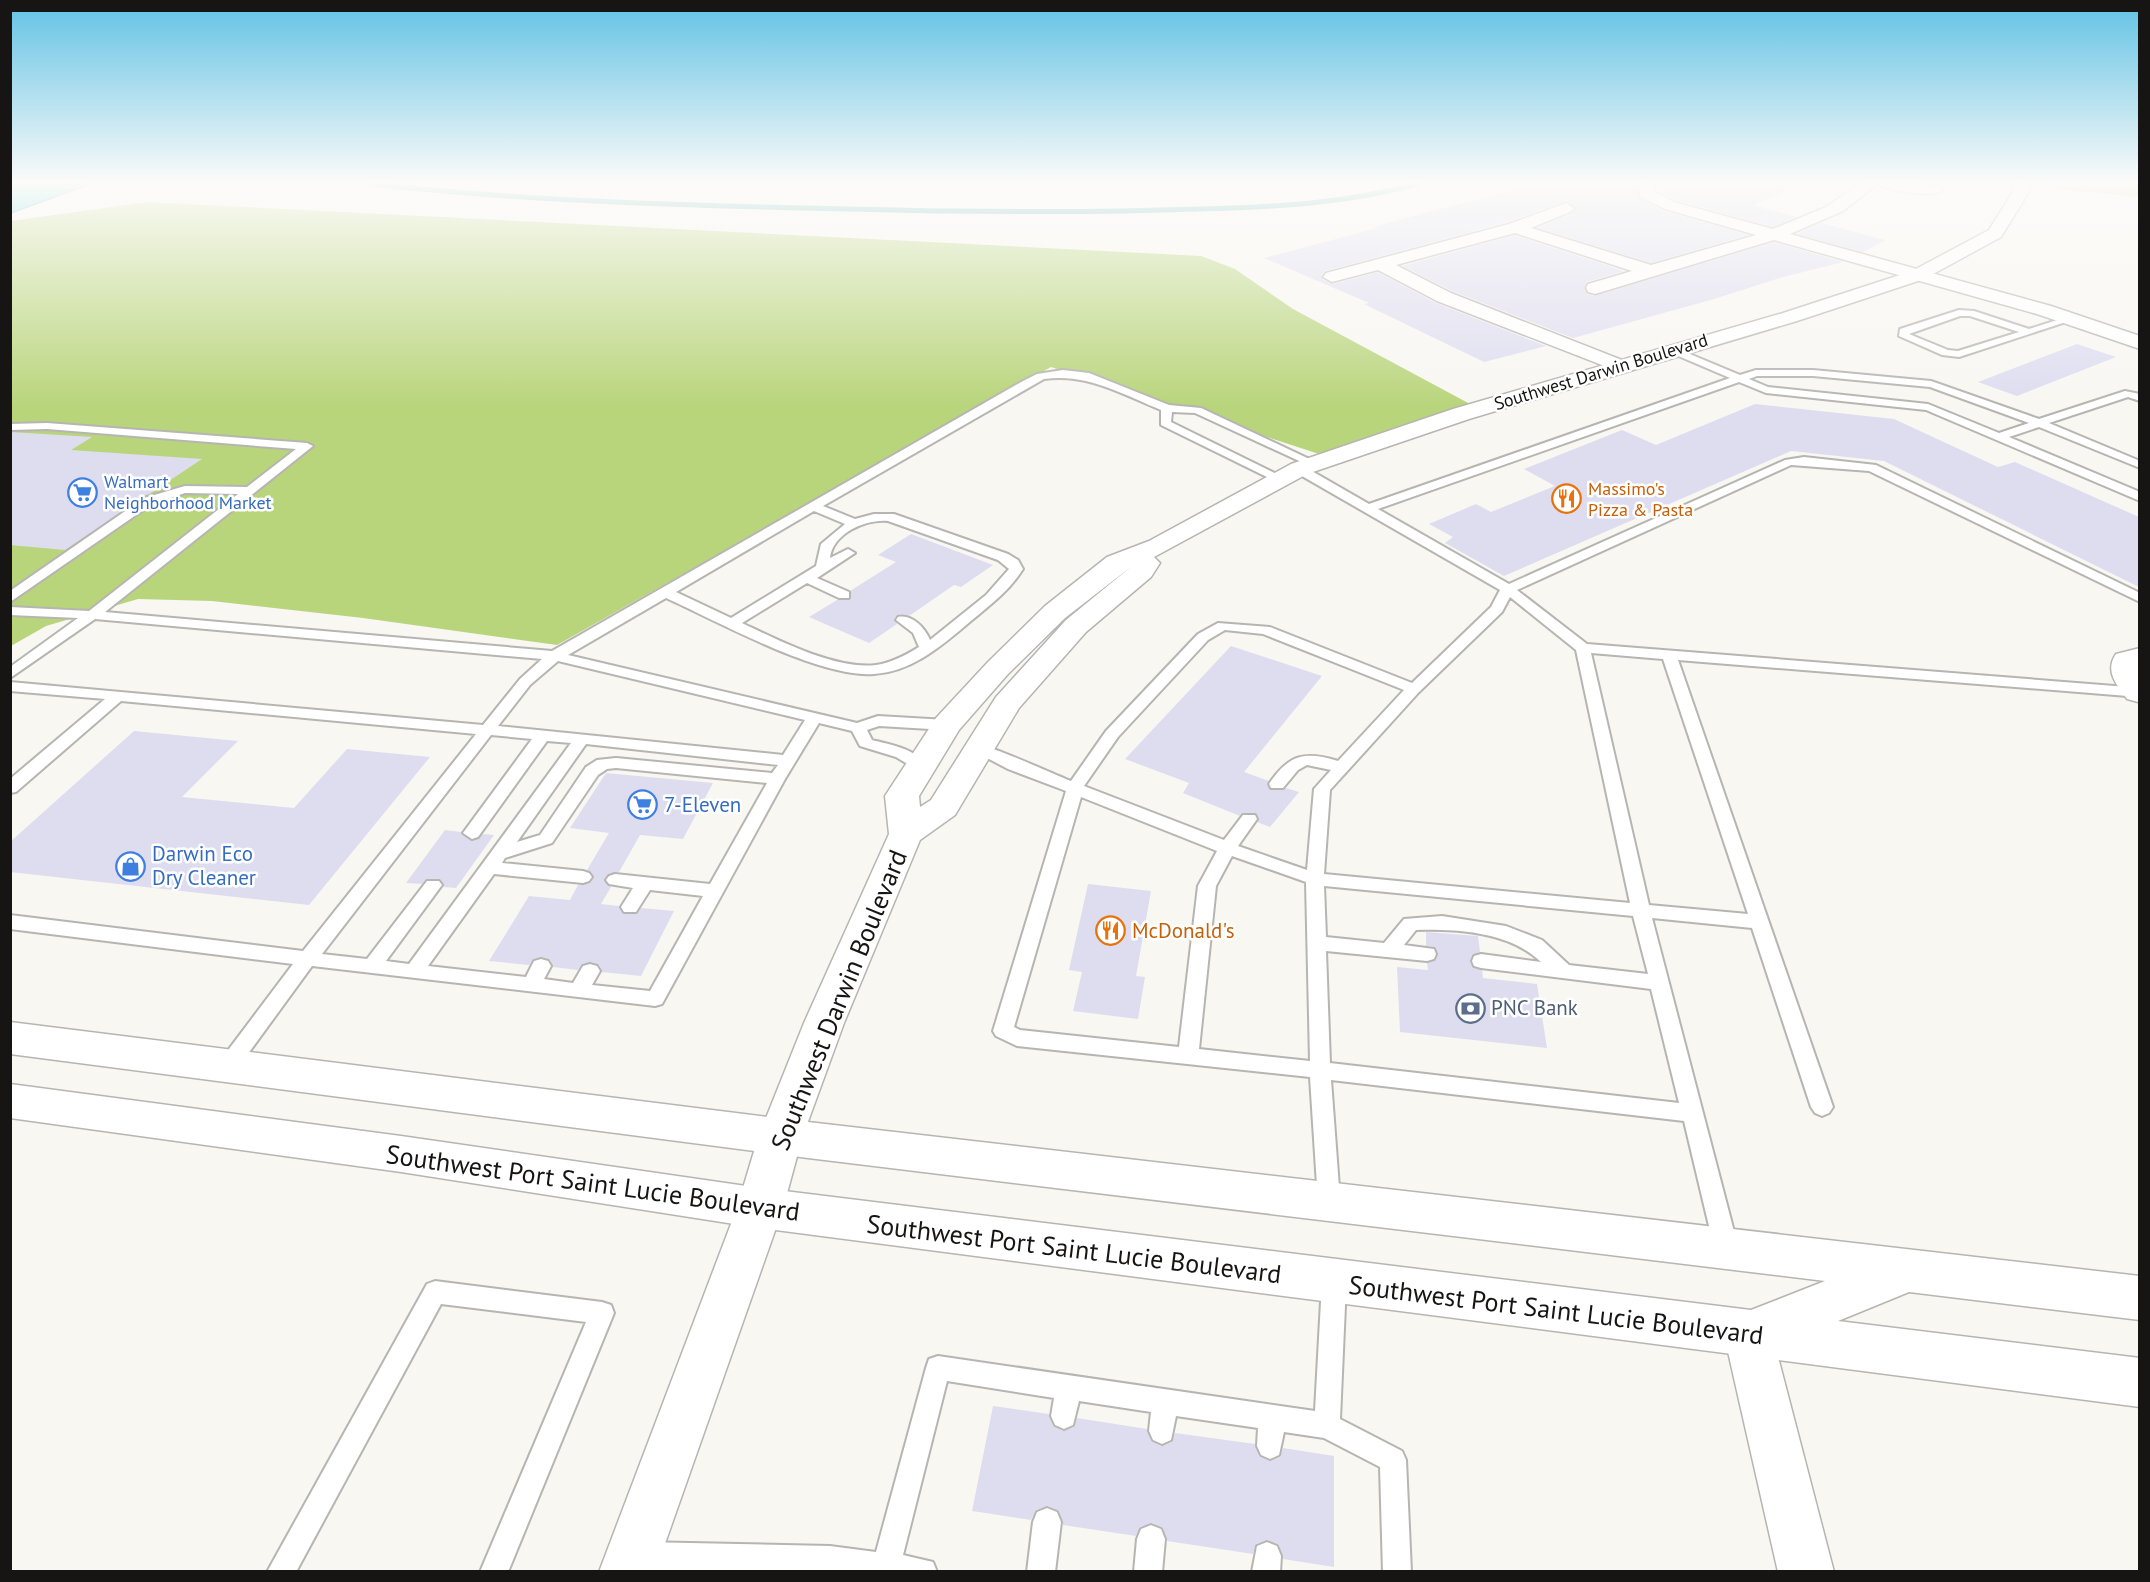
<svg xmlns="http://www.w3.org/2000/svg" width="2150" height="1582" font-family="'PT Sans',sans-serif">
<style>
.green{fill:#b9d57c}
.water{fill:#38d8de;stroke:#2e9ea1;stroke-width:1.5}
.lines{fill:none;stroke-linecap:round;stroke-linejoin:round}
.stream{stroke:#2e9ea1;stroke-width:5}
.building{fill:#deddf0}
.service-casing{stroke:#b6b5b1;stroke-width:4}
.minor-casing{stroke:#b6b5b1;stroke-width:3}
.tertiary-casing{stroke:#b6b5b1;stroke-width:3}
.secondary-casing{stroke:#b6b5b1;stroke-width:3}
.service{fill:#fff;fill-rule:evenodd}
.minor{fill:#fff;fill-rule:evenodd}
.tertiary{fill:#fff;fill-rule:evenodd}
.secondary{fill:#fff;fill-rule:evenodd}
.labels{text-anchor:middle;stroke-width:5;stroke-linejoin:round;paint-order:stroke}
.far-street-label{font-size:18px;fill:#161514;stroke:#fff}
.far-shop-label{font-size:18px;fill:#366cbe;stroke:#fff;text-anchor:start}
.far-food-label{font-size:18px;fill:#c56008;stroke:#fff;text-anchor:start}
.shop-label{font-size:21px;fill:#366cbe;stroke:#fff;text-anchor:start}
.food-label{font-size:21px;fill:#c56008;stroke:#fff;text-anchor:start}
.service-label{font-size:21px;fill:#4e5e75;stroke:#fff;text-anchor:start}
.near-street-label{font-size:26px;fill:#161514;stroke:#fff}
</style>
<rect width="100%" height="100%" fill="#f8f7f2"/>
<!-- green -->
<path class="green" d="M2056,184H2139V197L2056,189Z
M147,202L1201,256L1235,269L1293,309L1470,404L1319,454L1051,367L557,645L363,618L212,601L138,599L46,626L11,646V221Z"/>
<!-- water -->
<path class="water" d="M11,184H90L11,213Z"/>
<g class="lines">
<!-- stream -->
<path class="stream" d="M371,184C563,205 757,207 950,211C1033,212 1115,212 1198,209C1274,207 1343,204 1417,184"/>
</g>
<!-- building -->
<path class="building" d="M1543,184H1637L1639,199L1664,211L1748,235L1651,263L1538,228L1574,212L1575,206L1565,201L1508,222L1325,271L1321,276L1322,279L1333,284L1378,272L1436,303L1546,346L1484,362L1364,304L1369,303L1264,258L1378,228L1374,227L1427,212Z
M1655,184H1801V186L1752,205L1797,217L1773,227L1678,201L1656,190Z
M1821,223L1885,240L1863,252L1797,234Z
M1515,235L1624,271L1587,282L1584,289L1587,294L1594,296L1774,242L1843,262L1783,277L1714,299L1573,338L1452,291L1402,266Z
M2077,344L2116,357L2017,396L1978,382Z
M1755,404L1894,419L1998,467L2015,462L2139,517V587L1884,461L1791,451L1504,576L1445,543L1453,537L1429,524L1476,504L1491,512L1555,486L1524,469L1622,430L1656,445Z
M10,432L92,437L71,450L202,459L65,550L10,545Z
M911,534L993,565L961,587L954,585L909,616H896L894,620L897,624L869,643L809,617L837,600H851L850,591L896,562L878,555Z
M1231,646L1322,676L1244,772L1269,781L1267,785L1271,790L1286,788L1299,792L1270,827L1257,822L1259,818L1255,813H1243L1240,816L1183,793L1189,783L1125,759Z
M134,731L238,741L182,797L294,808L347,749L430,757L309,905L10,872V842Z
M606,773L713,783L683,839L640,835L619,872L608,874L604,879L611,887L601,904L619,906L624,914H636L641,908L674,911L641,976L602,972L599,965L591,962L582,964L578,970L553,967L550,960L542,957L533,959L529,965L489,961L529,896L570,900L578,885L590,883L594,878L587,870L609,833L570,828Z
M445,830L461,832L462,835L473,841L483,834L494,835L456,888L444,887L439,879H427L422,884L406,883Z
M1088,884L1151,891L1136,976L1145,977L1138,1019L1073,1011L1082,972L1069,970Z
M1426,932L1478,936L1480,952L1472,955L1470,962L1473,968L1482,970L1483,978L1537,984L1547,1048L1400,1032L1397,967L1428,970L1427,963L1436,960L1438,953L1434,947L1426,946Z
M993,1406L1049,1414L1053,1426L1063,1431L1074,1427L1077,1418L1147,1429L1151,1441L1161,1446L1172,1442L1175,1433L1255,1444L1259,1456L1269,1461L1280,1457L1283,1448L1334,1456V1567L1283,1559L1279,1545L1268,1540L1256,1544L1253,1554L1167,1541L1163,1528L1152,1523L1140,1527L1136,1536L1063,1525L1059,1511L1048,1506L1036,1510L1031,1520L972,1511Z"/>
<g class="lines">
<defs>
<path id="service" d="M1959,310L1974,311L2029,329L2070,316L2075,319L1959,357L1942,355L1899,336L1900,329ZM1960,316H1970L2019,332L1958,351L1948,350L1909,334Z
M1673,347L1740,375L1756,370H1813L1931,381L2039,419L2125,391L2140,394V401L2128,397L2049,423L2140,461V468L2039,427L2009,437L2140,492V501L1926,410L1766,393L1739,382L1378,509L1509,584L1785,460L1804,457L1876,465L2140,593V602L1869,471L1791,465L1517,590L1587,644L2140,688V697L1678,660L1833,1107L1829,1113L1822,1116L1815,1113L1811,1107L1752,928L1652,918L1738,1247L1734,1254L1726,1257L1718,1254L1714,1247L1684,1121L1331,1080L1340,1201L1337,1208L1329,1211L1321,1208L1318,1201L1310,1077L1017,1046L996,1036L993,1031L1066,791L1008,769L972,750L970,747L972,744C982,741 1055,775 1071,781L1106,731L1198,634L1218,623L1270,627L1412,683L1491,607L1500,590L1295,472V466H1303L1369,504L1730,378L1669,352V348ZM1757,376H1813L1930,387L2029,423L1999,433L1928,404L1768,387L1749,379ZM1510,597L1576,650L1630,903L1324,874L1330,790L1419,692L1502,612ZM1225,630L1263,634L1404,690L1338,761C1305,751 1289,754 1269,784L1271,788H1283L1298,770L1307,765L1331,770L1314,789L1307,870L1238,846L1257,819L1255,815H1243L1224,840L1084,786L1118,737L1208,640ZM1591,653L1663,659L1748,914L1649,905ZM1081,797L1217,851L1198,886L1179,1047L1020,1030L1014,1027ZM1232,856L1306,882L1310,1061L1199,1049L1216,886ZM1324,886L1633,916L1648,974L1569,965L1542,940L1506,926L1442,916L1404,919L1384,943L1326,937ZM1416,930C1458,929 1510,932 1541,962L1481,954L1474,956L1472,961L1474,966L1481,968L1651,989L1679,1103L1330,1063L1326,951L1427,961L1434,959L1436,954L1434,949L1404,945Z
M1063,370L1089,373L1169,405L1201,408L1320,464L1310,466L1195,413L1172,412L1171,422L1287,479L1277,482L1161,425V410C1122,394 1087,373 1044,379L823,506L855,519L874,514H894L1008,554L1018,560L1023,569C1008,593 986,608 965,626C939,648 910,672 874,674C819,678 717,621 666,598L568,655L857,723L878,716L947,720L955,725L947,730L879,726L867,730L872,740C892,745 916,749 929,767L927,771L921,772L896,757L860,746L852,731L819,723L785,779L662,1004L655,1006L312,966L234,1073L227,1075L220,1073L217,1067L220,1061L293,964L10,929V915L303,951L476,734L121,701L16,792L10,793V779L105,699L10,691V682L483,725L520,679L542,659L95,619L10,678V667L78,618L10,615V607L89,611L238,494L185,493L152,504L10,602V591L144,498L185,486L247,487L296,449L47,429L10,430V424L47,423L307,443L313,446L105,612L552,651L1023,381L1037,374ZM814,511L845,524L821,544L816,566L731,618L676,592ZM888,521L998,560L1009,569L986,595L930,640C925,628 912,614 898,617L896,620L913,633L919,647C906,655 891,663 876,665C836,670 778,640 742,623L807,583L839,598H849V592L817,578L855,553L848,549L830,558C833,533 866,519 888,521ZM558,661L805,720L783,755L498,726L530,685ZM491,735L532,739L463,833L472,839L478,837L547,741L571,743L409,964L386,961L439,889L442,885L439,881H427L367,959L322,954ZM586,744L778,765L772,773L616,758L597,760L586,767L540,835L517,842ZM616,768L767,783L710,884L615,874L609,876L606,880L609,884L633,888L621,907L624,912H636L650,890L703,896L650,991L592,985L600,971L597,966L590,964L583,966L573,983L544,979L551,966L548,961L541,959L534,961L526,977L428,966L494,874L583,883L589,881L592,877L589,873L583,871L502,863L505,858L552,843L598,775L607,769Z
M1334,1272L1342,1275L1346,1283L1340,1419L1402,1451L1406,1460L1411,1572H1383L1380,1467L1324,1438L1284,1432L1279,1455L1270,1459L1261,1455L1257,1446L1258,1428L1176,1416L1171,1440L1162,1444L1153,1440L1149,1431L1151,1412L1079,1401L1073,1425L1064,1429L1055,1425L1051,1416L1054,1398L947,1381L903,1555L933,1562L937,1572L640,1570L630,1566L626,1556L630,1546L640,1542L830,1546L876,1552L926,1368L929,1359L938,1356L1315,1411L1322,1283L1326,1275Z
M435,1281L602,1302L611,1305L614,1313L508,1572H480L586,1322L441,1304L296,1572H267L427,1284Z
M1047,1508L1057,1512L1061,1522L1055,1572H1027L1033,1522L1037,1512Z
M1151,1525L1161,1529L1165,1539L1162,1572H1134L1137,1539L1141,1529Z
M1267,1542L1277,1546L1281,1556L1280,1572H1252L1257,1546Z"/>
<path id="minor" d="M1639,184H1653L1654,192L1677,203L1773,229L1826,207L1860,184H1877L1843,211L1790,234L2051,306L2140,336V349L2037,314L1774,240L1595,294L1588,292L1586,288L1588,284L1632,271L1515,233L1396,265L1451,293L1627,362L1630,366L1627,370L1620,372L1437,301L1378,270L1332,282L1323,277L1326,273L1509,224L1566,203L1574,208L1572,211L1531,228L1651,265L1756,235L1665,209L1640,197Z
M1878,184H1915L1940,188L1942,191C1935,198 1885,191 1878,184Z
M2140,648V702H2138L2127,699C2117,685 2104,671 2116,654Z
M1748,1311L1765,1318L1772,1334L1834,1572H1778L1724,1334L1731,1318Z"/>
<path id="tertiary" d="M2014,184H2028L2030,190L2001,237L1924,279L1797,321L1469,419L1307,474L1154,557L1160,563L1151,577L1086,632L1019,708L955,815L920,840L844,1023L802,1138L783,1208L655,1572H599L737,1208L758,1138L804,1023L889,834L885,796L936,718L988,662L1045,606L1107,557L1149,541L1291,464L1453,409L1783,313L1912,271L1989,230L2014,190ZM1132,566L1066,620L996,697L931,800L920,807L919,796L959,730L1008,674L1065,618Z"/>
<path id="secondary" d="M10,1022L808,1122L2140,1276V1320L1909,1292L1838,1321L2140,1358V1407L760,1228L401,1172L10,1118V1084L401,1136L760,1188L1751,1310L1825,1281L808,1158L10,1054Z"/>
</defs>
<!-- service casing -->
<use href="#service" class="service-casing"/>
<!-- minor casing -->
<use href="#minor" class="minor-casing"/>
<!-- tertiary casing -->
<use href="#tertiary" class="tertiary-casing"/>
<!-- secondary casing -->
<use href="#secondary" class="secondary-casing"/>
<!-- service -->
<use href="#service" class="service"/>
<!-- minor -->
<use href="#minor" class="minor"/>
<!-- tertiary -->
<use href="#tertiary" class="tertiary"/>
<!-- secondary -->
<use href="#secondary" class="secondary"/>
</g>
<!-- sky -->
<linearGradient id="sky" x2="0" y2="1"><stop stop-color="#61c2e4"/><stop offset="0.45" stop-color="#fcfbf9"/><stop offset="1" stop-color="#fcfbf9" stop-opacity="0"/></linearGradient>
<rect width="2150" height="405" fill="url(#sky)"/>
<!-- icons -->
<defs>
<symbol id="supermarket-ring" viewBox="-11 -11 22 22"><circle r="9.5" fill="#fff" stroke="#3f7fe0" stroke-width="1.5"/><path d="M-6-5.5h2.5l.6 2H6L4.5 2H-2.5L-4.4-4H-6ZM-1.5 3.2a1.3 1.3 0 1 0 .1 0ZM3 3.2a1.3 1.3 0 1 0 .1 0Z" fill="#3f7fe0"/></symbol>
<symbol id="restaurant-ring" viewBox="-11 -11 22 22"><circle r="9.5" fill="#fff" stroke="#e8710a" stroke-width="1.5"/><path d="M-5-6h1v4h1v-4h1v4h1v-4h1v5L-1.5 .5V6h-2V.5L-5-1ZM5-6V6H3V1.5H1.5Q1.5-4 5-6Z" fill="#e8710a"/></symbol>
<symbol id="shop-ring" viewBox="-11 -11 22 22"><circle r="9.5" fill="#fff" stroke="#3f7fe0" stroke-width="1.5"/><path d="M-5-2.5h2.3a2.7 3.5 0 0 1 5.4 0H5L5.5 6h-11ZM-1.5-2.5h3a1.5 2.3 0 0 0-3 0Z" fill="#3f7fe0"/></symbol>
<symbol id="bank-ring" viewBox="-11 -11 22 22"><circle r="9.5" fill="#fff" stroke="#5c6f8a" stroke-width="1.5"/><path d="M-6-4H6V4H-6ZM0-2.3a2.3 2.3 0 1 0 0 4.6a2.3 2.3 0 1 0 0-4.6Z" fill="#5c6f8a"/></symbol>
</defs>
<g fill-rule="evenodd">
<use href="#supermarket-ring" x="66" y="476" width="33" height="33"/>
<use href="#restaurant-ring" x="1550" y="482" width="33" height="33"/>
<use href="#supermarket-ring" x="626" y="788" width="33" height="33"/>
<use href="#shop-ring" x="114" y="850" width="33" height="33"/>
<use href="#restaurant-ring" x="1094" y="914" width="33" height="33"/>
<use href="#bank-ring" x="1454" y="992" width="33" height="33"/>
</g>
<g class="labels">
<!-- far-street labels -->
<g class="far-street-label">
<text transform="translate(1601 372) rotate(-17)" y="6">Southwest Darwin Boulevard</text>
</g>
<!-- far-shop labels -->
<g class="far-shop-label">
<text x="104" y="488">Walmart<tspan x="104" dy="21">Neighborhood Market</tspan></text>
</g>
<!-- far-food labels -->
<g class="far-food-label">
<text x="1588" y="495">Massimo's<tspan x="1588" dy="21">Pizza &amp; Pasta</tspan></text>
</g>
<!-- shop labels -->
<g class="shop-label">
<text x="664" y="812">7-Eleven</text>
<text x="152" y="861">Darwin Eco<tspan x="152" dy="24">Dry Cleaner</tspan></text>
</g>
<!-- food labels -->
<g class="food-label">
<text x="1132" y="938">McDonald's</text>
</g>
<!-- service labels -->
<g class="service-label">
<text x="1491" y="1015">PNC Bank</text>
</g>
<!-- near-street labels -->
<g class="near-street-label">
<text transform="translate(839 1000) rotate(-68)" y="9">Southwest Darwin Boulevard</text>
<text transform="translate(593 1183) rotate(8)" y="9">Southwest Port Saint Lucie Boulevard</text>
<text transform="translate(1074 1249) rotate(7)" y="9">Southwest Port Saint Lucie Boulevard</text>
<text transform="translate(1556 1310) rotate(7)" y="9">Southwest Port Saint Lucie Boulevard</text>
</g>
</g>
<!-- border -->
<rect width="2150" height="1582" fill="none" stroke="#161514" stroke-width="24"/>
</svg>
